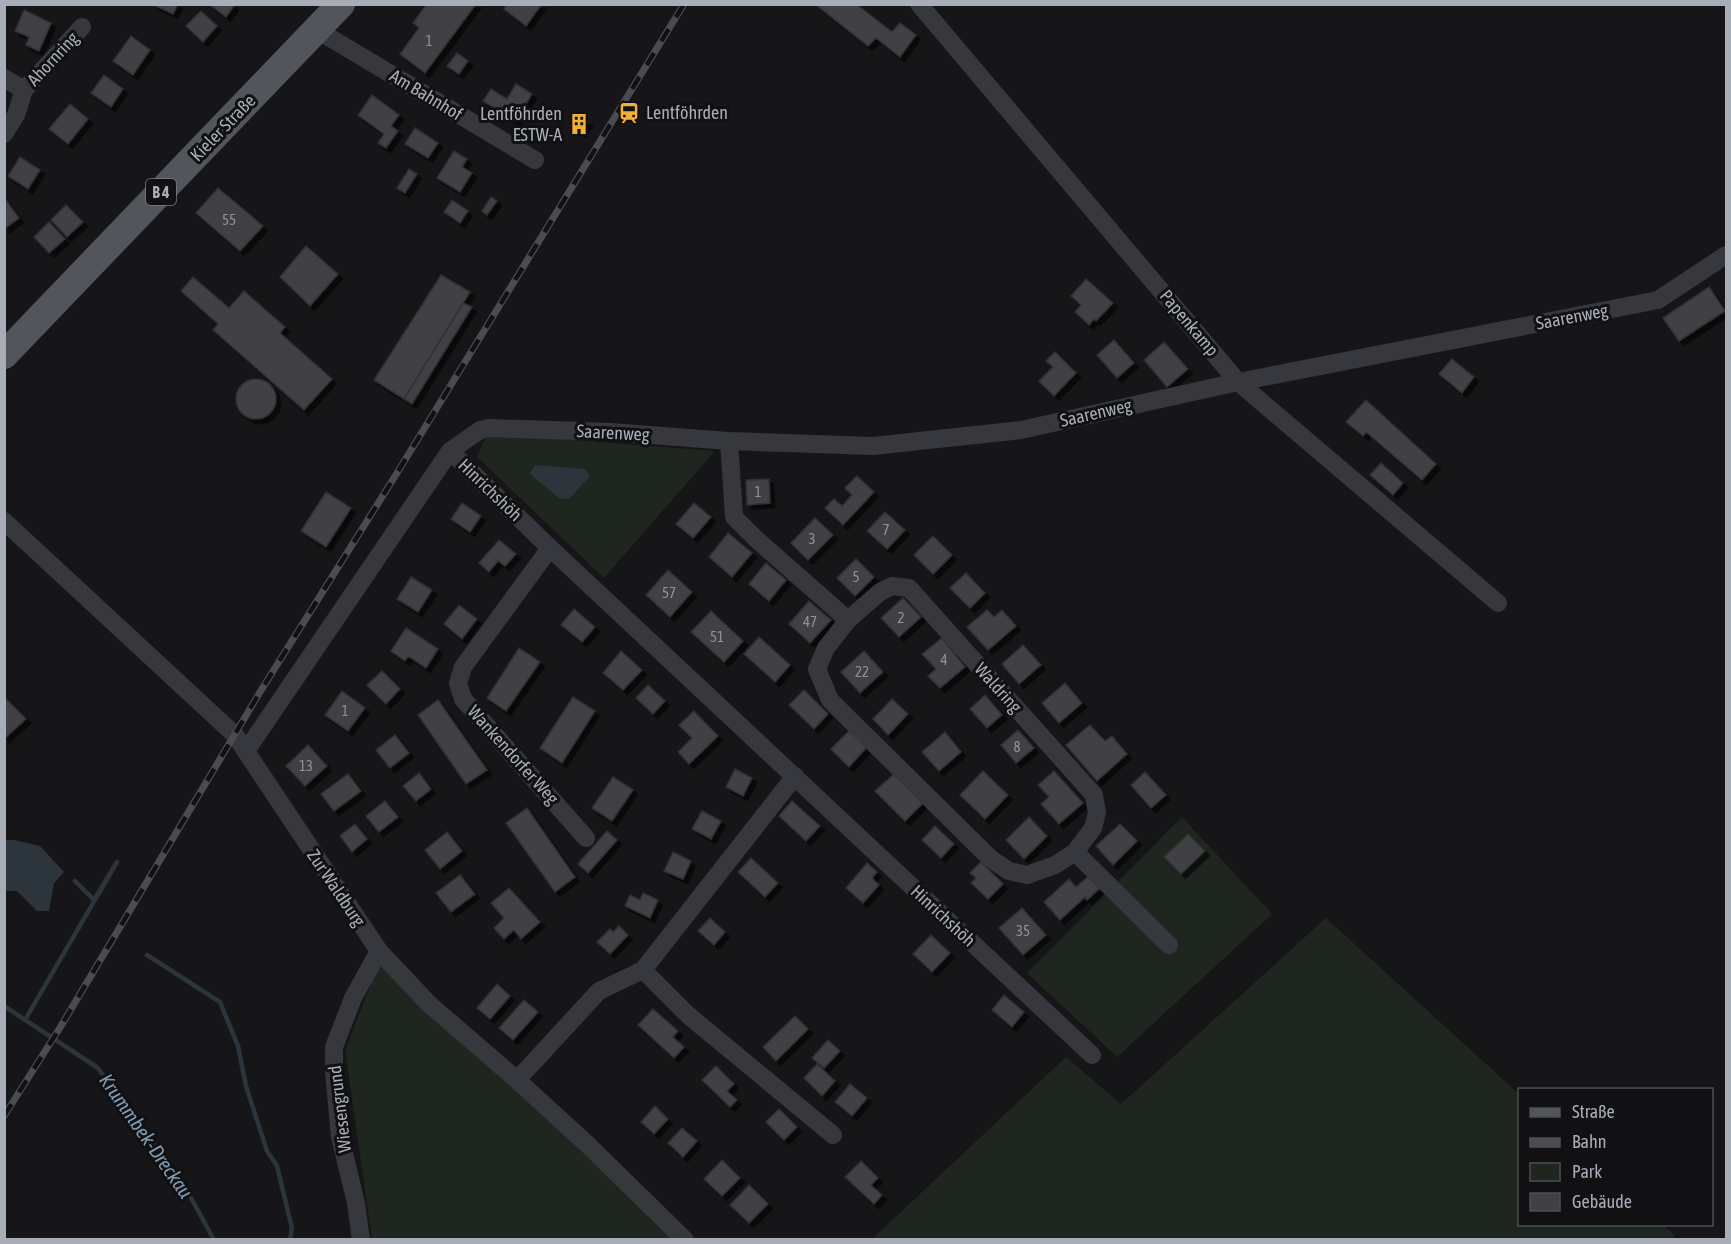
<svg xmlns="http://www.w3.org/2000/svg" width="1731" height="1244" font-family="'Asap Condensed',sans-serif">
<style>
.green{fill:#1e261f}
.water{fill:#2c353c}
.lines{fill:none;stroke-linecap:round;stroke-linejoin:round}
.stream{stroke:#2c353c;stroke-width:4.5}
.building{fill:#404145;stroke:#303034;stroke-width:1.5;filter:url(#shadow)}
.street{stroke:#37383d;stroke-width:18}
.primary{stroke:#53555c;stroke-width:28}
.rail-casing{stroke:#4a4c52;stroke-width:7}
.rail{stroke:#111113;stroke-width:4.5;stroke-dasharray:14;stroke-linecap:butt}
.labels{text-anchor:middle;stroke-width:6;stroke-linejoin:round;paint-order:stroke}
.number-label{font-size:15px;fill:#8e929b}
.shield{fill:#111113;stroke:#7b7e86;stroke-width:1.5}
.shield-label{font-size:16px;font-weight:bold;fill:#a8adb8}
.street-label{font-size:18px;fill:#a8adb8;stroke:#111113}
.poi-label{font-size:18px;fill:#a8adb8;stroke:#111113;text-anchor:start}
.water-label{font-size:20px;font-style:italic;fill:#7f9bb3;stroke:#111113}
</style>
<defs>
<filter id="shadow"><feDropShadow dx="4.5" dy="4.5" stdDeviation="0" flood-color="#0009"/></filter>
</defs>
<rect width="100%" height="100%" fill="#161618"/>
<!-- green -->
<path class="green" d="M487,433L715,451L604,578L477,457Z
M1182,817L1272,914L1117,1057L1027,973Z
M1326,918L1519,1094L1520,1224L1663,1225L1675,1235L1671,1240L872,1239L1066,1057L1121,1104Z
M379,964L586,1151L674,1239H372L345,1050Z"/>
<!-- water -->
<path class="water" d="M535,465L585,469L590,476L570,498L560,499L530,474Z
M5,840H14L40,846L64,872L54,883L49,911H37L17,891H5Z"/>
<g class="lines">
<!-- stream -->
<path class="stream" d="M147,955L220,1002L238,1046L246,1086L267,1151L277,1166L292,1228L290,1240
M4,1006L98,1068L184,1185L214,1240
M25,1020L117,862L94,900L75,881"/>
</g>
<!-- building -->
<path class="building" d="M152,4H178L173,14Z
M209,4H232L234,6L226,17Z
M427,4H476L425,73L400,54L419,28L413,23Z
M507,4H542L526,26L504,9Z
M815,4H856L892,32L900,23L916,35L900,57L876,38L868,46Z
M24,10L51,23L39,51L26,45L29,37L15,31Z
M201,11L217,26L203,42L186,26Z
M131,36L150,50L133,75L113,61Z
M457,53L468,61L459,74L447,66Z
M104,75L123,89L111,107L91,93Z
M516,84L532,94L523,109L526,111L521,118L519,116L515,121L483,101L491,89L507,99Z
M372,95L399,115L391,126L398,131L386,148L378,143L384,134L358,115Z
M70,104L88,119L68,144L49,129Z
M577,115L588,122L581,133L570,126Z
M415,128L438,143L428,158L405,144Z
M454,151L467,159L462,167L472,173L460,192L437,178Z
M20,157L40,170L28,189L8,176Z
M409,169L417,174L405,193L397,188Z
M218,188L263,226L240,251L196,213Z
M491,197L497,201L487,215L482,211Z
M5,199L19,218L4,229V200Z
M452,200L468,211L460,223L444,212Z
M66,205L83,222L67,237L51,220Z
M49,222L65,239L49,253L34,237Z
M306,246L338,274L310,306L280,277Z
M441,275L470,292L404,399L374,380Z
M193,277L229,308L244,291L285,327L280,333L332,379L304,410L213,330L218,324L181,291Z
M1086,279L1113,303L1096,321L1094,319L1089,325L1075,312L1081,305L1071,296Z
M1709,287L1725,311L1679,341L1663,318Z
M463,303L472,307L412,404L404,399Z
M1114,340L1134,363L1117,378L1097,355Z
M1164,342L1188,369L1167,387L1144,360Z
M1055,352L1076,373L1054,396L1039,381L1053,367L1046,361Z
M1452,359L1474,377L1462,393L1439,374Z
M236 399a20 20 0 1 1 40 0a20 20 0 1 1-40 0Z
M1366,400L1436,464L1422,480L1366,432L1363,436L1346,422Z
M1381,463L1403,483L1393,495L1370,475Z
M857,476L874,492L843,525L825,508L834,499L842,506L852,495L845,488Z
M769,479L770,503L747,505L746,480Z
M326,492L351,508L326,547L301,531Z
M462,503L481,516L470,532L451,519Z
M694,503L711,517L693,538L676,524Z
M885,512L905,530L887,549L867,531Z
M815,518L833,535L808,560L791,543Z
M728,533L752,553L732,577L709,557Z
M933,536L952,555L933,574L914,555Z
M499,540L516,554L505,566L498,561L489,572L479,563Z
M856,559L874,577L855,596L837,578Z
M766,563L786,580L769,601L749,584Z
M668,570L692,592L670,617L646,595Z
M966,573L985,593L970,608L950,588Z
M411,577L432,590L418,612L397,599Z
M903,598L921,617L899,637L881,618Z
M809,601L831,620L810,643L789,624Z
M459,605L477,619L462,639L444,624Z
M574,609L595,627L582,642L561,625Z
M987,610L994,617L1002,610L1016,626L988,650L967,627Z
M711,611L743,641L724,662L691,632Z
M406,628L438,649L426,668L408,656L405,661L391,651Z
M759,637L790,665L775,682L744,654Z
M942,638L965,667L940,688L928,676L936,669L922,654Z
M1023,645L1041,665L1019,684L1002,664Z
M519,648L540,662L506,711L487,698Z
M621,651L642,670L623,690L603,673Z
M864,651L883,672L860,693L841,672Z
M382,671L400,689L386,704L367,685Z
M1065,683L1082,703L1059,723L1042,703Z
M648,685L665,701L653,714L636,698Z
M804,690L828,714L814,729L789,705Z
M342,691L365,708L348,731L325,715Z
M985,695L1002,715L987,728L970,709Z
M4,697L26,719L4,739Z
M573,697L595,711L562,763L540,748Z
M892,699L908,714L888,735L873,719Z
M438,700L487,770L466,784L418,715Z
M694,711L718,736L689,764L678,752L692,738L679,725Z
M1090,725L1105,741L1112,736L1127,754L1097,781L1066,745Z
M850,730L867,747L849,767L831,749Z
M1018,730L1034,748L1016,763L1001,745Z
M945,732L961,752L939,771L922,752Z
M395,735L409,753L390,768L376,750Z
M308,745L327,766L305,786L286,766Z
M735,769L752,778L743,796L726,787Z
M983,771L1008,795L985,819L960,795Z
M1054,771L1083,803L1059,824L1041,804L1049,797L1038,785Z
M1145,772L1166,795L1151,808L1131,785Z
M419,773L431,789L416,801L403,786Z
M348,774L361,791L334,811L321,794Z
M894,774L923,803L905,821L875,791Z
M613,777L633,790L612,821L592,808Z
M385,801L398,817L379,832L366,816Z
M792,801L820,826L806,841L779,816Z
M527,808L575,877L555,892L506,823Z
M702,811L721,821L711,839L692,829Z
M1029,817L1047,836L1024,859L1006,840Z
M355,824L367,839L352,852L340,836Z
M1120,824L1137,841L1113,865L1096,846Z
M935,826L954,844L941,858L922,840Z
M607,831L617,840L588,873L578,864Z
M447,832L462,851L440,869L425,850Z
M1188,834L1205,851L1181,874L1164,857Z
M673,852L691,861L683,879L664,871Z
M751,858L778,883L765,897L738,872Z
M981,862L1003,884L988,899L971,883L976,878L970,873Z
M867,863L877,872L872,878L879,885L863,903L846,888Z
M460,875L475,894L451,912L436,893Z
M1089,876L1100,888L1087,900L1085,897L1060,920L1044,902L1069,879L1076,887Z
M509,888L540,922L521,939L514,930L504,939L494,928L504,918L491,903Z
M643,893L658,900L650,918L625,906L630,895L640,900Z
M1022,908L1046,935L1023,955L999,928Z
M710,918L725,932L714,945L698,931Z
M619,926L628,935L610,954L597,942L610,929L613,932Z
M931,935L950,953L932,972L913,954Z
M497,984L510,996L490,1019L477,1008Z
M1004,995L1024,1012L1012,1027L992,1010Z
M524,1000L538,1012L513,1040L499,1028Z
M653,1009L678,1031L673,1037L684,1047L674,1058L638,1025Z
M795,1016L808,1029L776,1061L763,1047Z
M828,1040L840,1051L824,1068L812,1058Z
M817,1064L835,1081L822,1096L804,1078Z
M716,1066L734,1084L727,1091L737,1100L730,1107L702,1080Z
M850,1084L867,1098L852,1116L835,1102Z
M655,1106L668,1119L654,1134L641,1122Z
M779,1109L797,1127L784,1140L766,1122Z
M682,1128L697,1141L683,1157L668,1143Z
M722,1160L740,1178L722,1196L704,1179Z
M861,1161L878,1178L871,1185L882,1195L874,1204L845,1177Z
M749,1185L768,1204L749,1223L730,1205Z"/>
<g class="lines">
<!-- street -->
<path class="street" d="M919,4L1238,382L1498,603
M317,30L535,160
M4,78L24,90L16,115L4,134
M24,90L82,27
M729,441L734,517L755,538L848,620L880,592L892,586L909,588L1094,795L1097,813L1093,828L1075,852L1055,865L1027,875L1009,871L991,859L848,718L830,700L817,669L826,648L848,620
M450,451L550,548L1092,1055
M4,521L235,735L379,951L429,1004L517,1080L588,1145L685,1240
M550,548L463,667L458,683L463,699L586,838
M246,751L450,451L480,430L489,428L610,432L729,441L873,446L1021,430L1238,382L1658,300L1726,255
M1075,852L1169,945
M643,970L688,1015L833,1135
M517,1080L599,991L643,970L795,776
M361,1240L356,1203L340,1137L334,1072V1047L353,998L379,951"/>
<!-- primary -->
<path class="primary" d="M4,355L341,4"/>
<defs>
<path id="rail" d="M4,1116L61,1026L260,692L397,473L684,4"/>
</defs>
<!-- rail casing -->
<use href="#rail" class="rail-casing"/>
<!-- rail -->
<use href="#rail" class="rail"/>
</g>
<!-- icons -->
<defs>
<symbol id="station-bare" viewBox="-9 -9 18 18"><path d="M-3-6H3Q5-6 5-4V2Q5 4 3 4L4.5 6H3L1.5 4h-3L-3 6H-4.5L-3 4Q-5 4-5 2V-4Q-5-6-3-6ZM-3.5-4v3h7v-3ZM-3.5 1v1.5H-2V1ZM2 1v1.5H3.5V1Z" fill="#f2b134" stroke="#111113" stroke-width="2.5" paint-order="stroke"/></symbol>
<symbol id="building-bare" viewBox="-9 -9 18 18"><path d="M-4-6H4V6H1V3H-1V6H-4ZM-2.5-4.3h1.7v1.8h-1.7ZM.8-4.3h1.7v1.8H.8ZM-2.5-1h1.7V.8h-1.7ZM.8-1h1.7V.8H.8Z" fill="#f2b134" stroke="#111113" stroke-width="2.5" paint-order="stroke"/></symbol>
</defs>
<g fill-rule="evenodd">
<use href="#station-bare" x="614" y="98" width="30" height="30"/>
<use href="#building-bare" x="564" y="109" width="30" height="30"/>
</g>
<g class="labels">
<!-- number labels -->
<g class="number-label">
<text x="429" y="46">1</text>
<text x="229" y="225">55</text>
<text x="758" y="497">1</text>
<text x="886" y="535">7</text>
<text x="812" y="544">3</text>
<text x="856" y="582">5</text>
<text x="669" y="598">57</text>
<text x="901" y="623">2</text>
<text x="810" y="627">47</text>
<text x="717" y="642">51</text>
<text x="944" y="665">4</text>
<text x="862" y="677">22</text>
<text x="345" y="716">1</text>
<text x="1017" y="752">8</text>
<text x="306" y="771">13</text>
<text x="1023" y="936">35</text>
</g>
<!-- shield labels -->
<rect class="shield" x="146" y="179" width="30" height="26" rx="4.5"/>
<g class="shield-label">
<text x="161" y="198">B 4</text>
</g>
<!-- street labels -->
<g class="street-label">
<text transform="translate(53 59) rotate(-47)" y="6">Ahornring</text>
<text transform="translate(426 95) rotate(31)" y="6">Am Bahnhof</text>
<text transform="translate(223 128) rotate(-46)" y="6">Kieler Straße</text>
<text transform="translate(1572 317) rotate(-11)" y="6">Saarenweg</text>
<text transform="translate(1189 323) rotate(50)" y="6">Papenkamp</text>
<text transform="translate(1096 413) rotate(-13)" y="6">Saarenweg</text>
<text transform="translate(613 433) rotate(3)" y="6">Saarenweg</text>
<text transform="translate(490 490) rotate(44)" y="6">Hinrichshöh</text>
<text transform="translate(998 688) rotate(48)" y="6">Waldring</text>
<text transform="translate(513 755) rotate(48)" y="6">Wankendorfer Weg</text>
<text transform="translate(336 888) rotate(56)" y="6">Zur Waldburg</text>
<text transform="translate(943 916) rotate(43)" y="6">Hinrichshöh</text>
<text transform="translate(340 1109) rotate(-97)" y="6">Wiesengrund</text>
</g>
<!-- poi labels -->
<g class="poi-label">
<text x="646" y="119">Lentföhrden</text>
<text x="562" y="120" text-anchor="end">Lentföhrden<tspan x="562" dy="21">ESTW-A</tspan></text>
</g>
<!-- water labels -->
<g class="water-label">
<text transform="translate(146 1136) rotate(55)" y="7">Krummbek-Dreckau</text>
</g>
</g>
<!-- border -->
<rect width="1731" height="1244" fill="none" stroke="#a8adb8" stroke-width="12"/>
<!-- legend -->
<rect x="1518" y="1088" width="195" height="138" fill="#111113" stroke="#4d4f55" stroke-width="1.5"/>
<rect x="1530" y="1108" width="30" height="9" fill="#53555c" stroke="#4d4f55" stroke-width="1.5"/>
<text x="1572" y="1118" font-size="18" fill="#a8adb8">Straße</text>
<rect x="1530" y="1138" width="30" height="9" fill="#4a4c52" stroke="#4d4f55" stroke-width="1.5"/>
<text x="1572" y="1148" font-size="18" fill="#a8adb8">Bahn</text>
<rect x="1530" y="1163" width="30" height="18" fill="#1e261f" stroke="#4d4f55" stroke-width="1.5"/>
<text x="1572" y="1178" font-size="18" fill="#a8adb8">Park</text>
<rect x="1530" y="1193" width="30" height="18" fill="#404145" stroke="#4d4f55" stroke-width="1.5"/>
<text x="1572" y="1208" font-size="18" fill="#a8adb8">Gebäude</text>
</svg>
